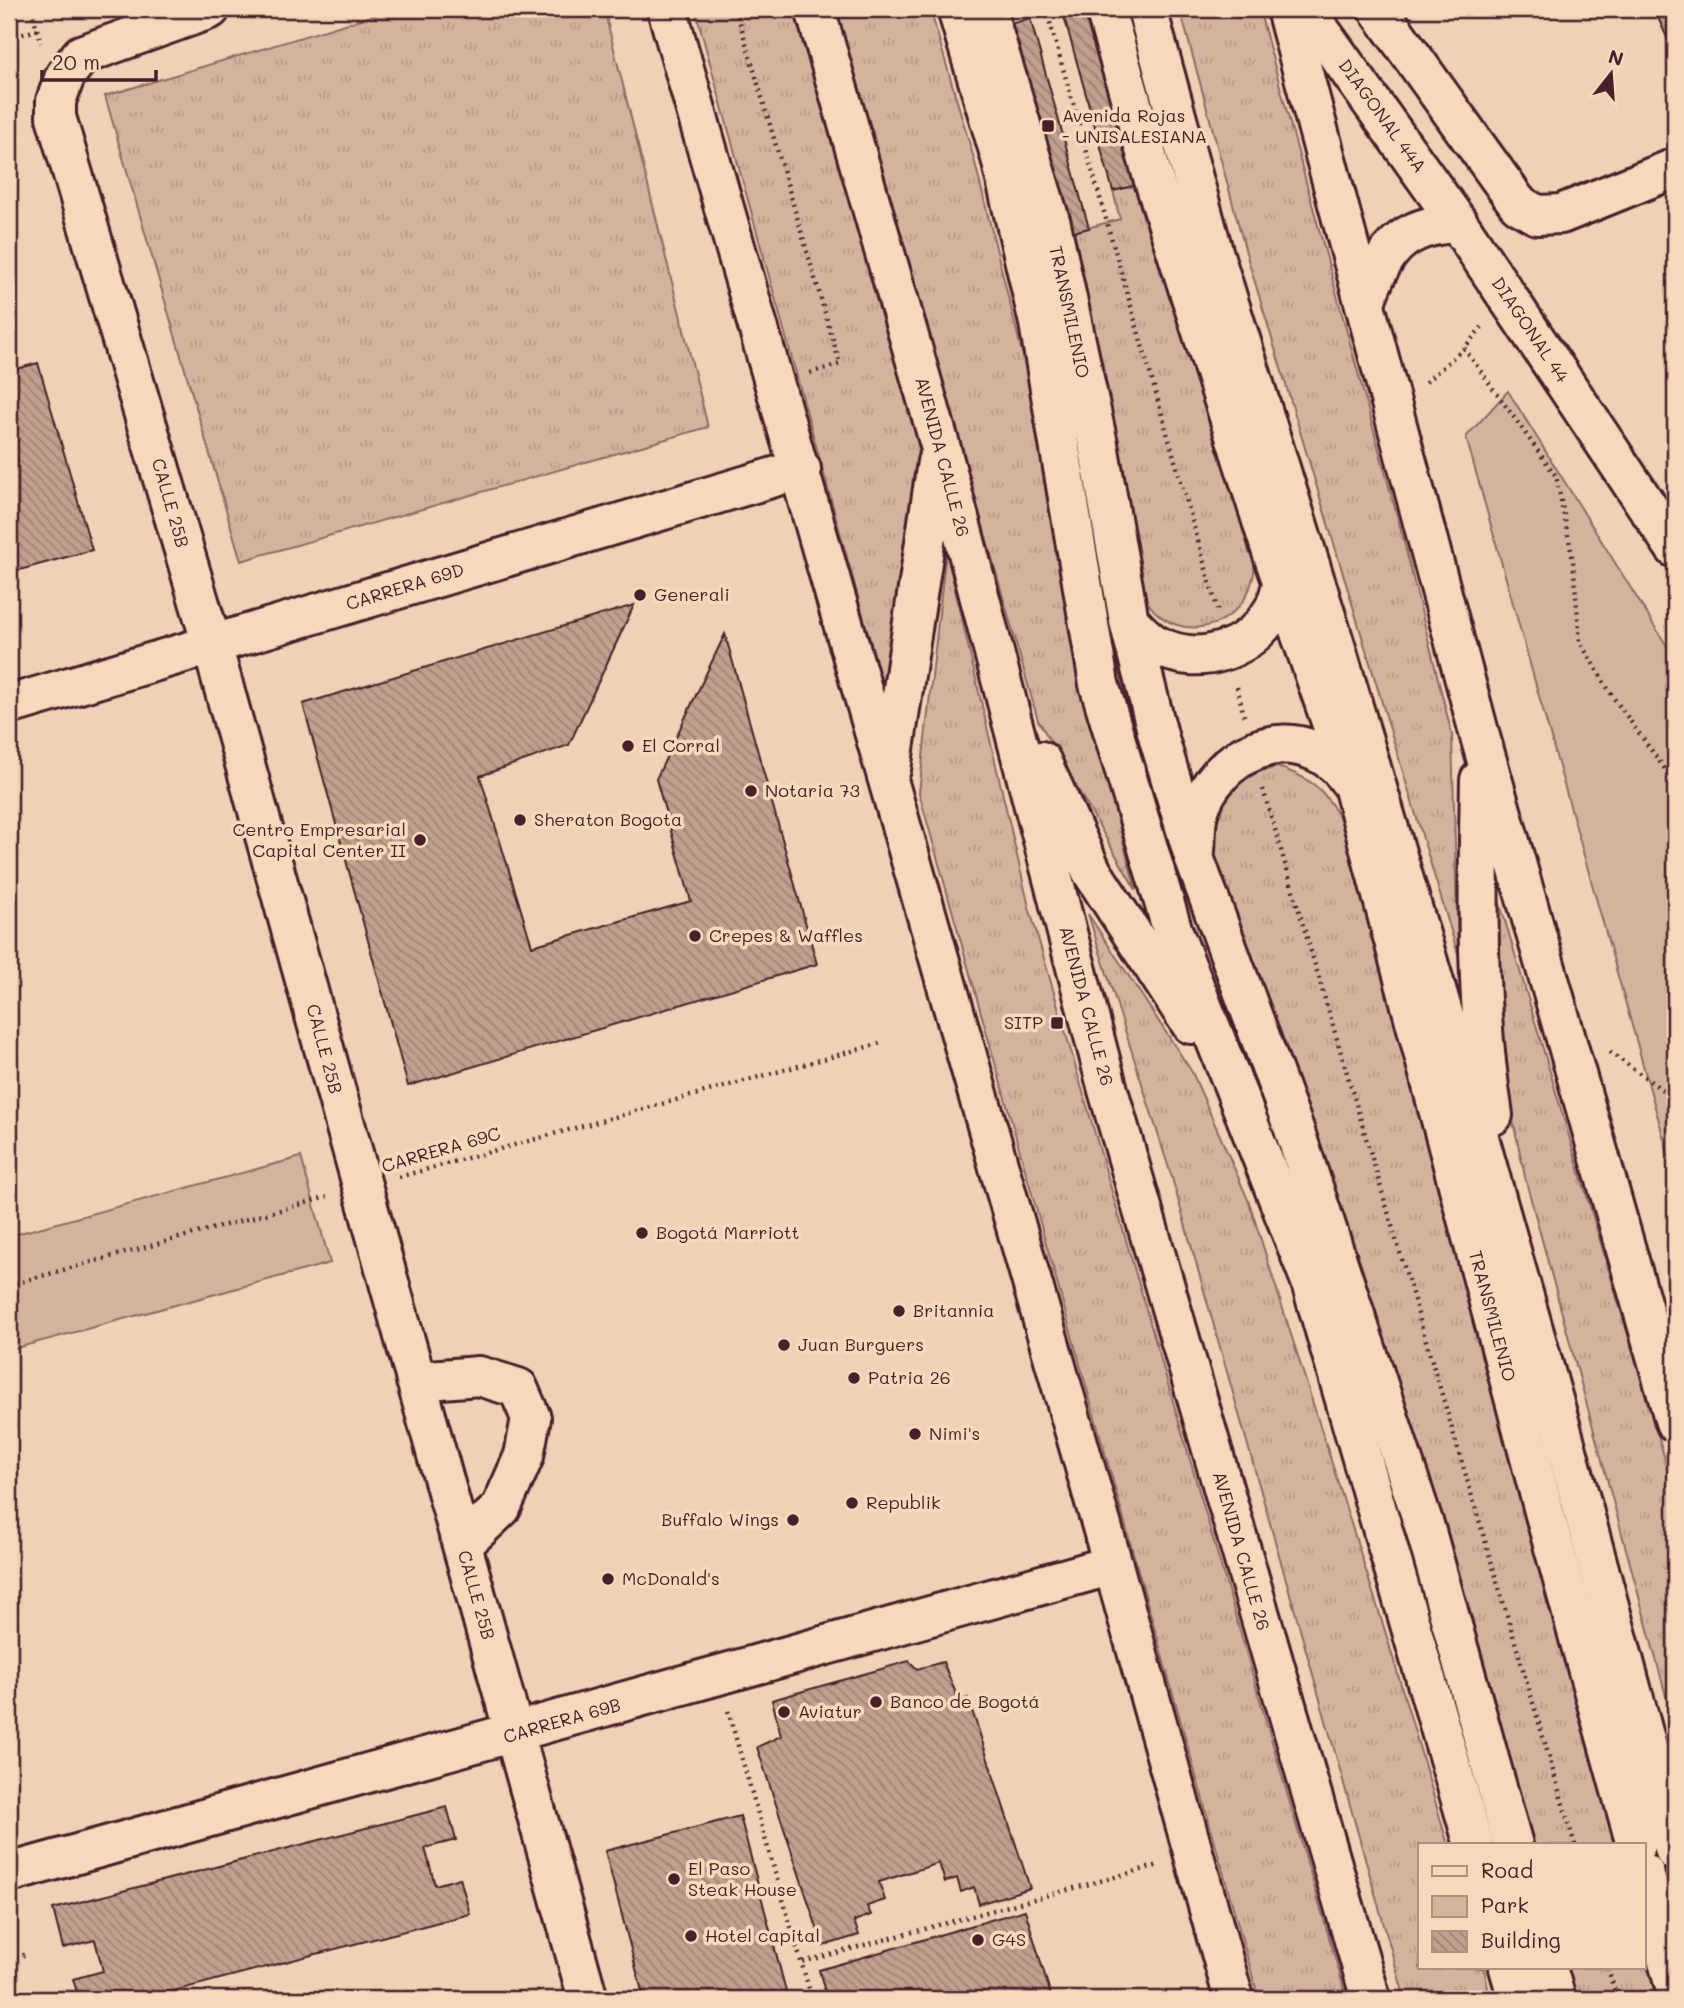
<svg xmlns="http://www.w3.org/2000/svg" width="1684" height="2008" font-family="Mali,sans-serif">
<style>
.grass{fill:url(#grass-tufts);stroke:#8e6a64;stroke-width:2}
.green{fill:#d2b49e;stroke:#8e6a64;stroke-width:2}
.building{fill:url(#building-back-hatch);stroke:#4a1f2b;stroke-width:2}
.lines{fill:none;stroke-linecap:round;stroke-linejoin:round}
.minor-casing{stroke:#4a1f2b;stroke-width:44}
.major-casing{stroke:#4a1f2b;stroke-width:44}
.path{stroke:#4a1f2b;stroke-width:4.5;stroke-dasharray:2 5;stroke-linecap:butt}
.minor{stroke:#f4d9bb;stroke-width:38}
.major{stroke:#f4d9bb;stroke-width:38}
.poi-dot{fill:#4a1f2b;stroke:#f4d9bb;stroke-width:2.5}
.labels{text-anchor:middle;stroke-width:7;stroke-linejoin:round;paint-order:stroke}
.poi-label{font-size:18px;fill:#4a1f2b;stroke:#f4d9bb;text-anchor:start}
.street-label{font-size:18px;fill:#4a1f2b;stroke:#f4d9bb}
</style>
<defs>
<pattern id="grass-tufts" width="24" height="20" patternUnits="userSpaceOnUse" patternTransform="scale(1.75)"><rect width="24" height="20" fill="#d2b49e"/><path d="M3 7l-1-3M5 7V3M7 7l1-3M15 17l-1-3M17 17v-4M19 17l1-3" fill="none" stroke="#b69a88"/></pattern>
<pattern id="building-back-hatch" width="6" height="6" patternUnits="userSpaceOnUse" patternTransform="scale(1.75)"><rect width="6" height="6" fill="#c0a08e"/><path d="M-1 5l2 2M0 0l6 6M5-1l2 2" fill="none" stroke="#9e8274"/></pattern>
</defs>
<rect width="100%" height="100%" fill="#edd2b5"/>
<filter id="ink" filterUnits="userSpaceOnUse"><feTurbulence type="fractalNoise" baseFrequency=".0143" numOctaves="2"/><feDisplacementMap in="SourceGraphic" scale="14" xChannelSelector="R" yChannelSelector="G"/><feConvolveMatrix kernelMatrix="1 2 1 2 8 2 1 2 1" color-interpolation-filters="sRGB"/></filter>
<g filter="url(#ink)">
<!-- grass -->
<path class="grass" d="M395,9H604L708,427L241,561L105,96Z
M695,9H793L925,451L886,698Z
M836,9H930L974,159L1038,417L1078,669L1136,890L1038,720Z
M1180,9H1259L1402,534L1452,735L1458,954L1247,256Z
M1137,185L1253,546C1253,556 1256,569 1253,578C1238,640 1158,646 1139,584C1126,538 1128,483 1117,436C1103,368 1083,301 1065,234L1120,219L1113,191Z
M946,551L1029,907L1347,1999H1259L919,793Z
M1277,767C1320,780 1329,797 1349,836L1622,1845H1531L1207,851C1213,827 1221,791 1245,778C1254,772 1267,770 1277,767Z
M1495,887L1675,1493V1729L1526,1181L1500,1061Z
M1088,914L1192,1072L1249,1202L1386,1634L1448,1845H1420V1968H1484L1490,1999H1405L1172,1178Z
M1644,1921L1666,1999H1573L1565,1968H1644Z"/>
<!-- green -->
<path class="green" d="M1508,391L1675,659V1178L1466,437Z
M301,1157L330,1263L9,1350V1236Z"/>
<!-- building -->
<path class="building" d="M1062,9H1088L1137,185L1113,191Z
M1654,9H1675V55Z
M1030,18L1089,228L1065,234L1007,25Z
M38,363L92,550L9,573V371Z
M634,605L569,745L480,776L532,946L691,901L656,779L725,634L817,964L408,1086L303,704Z
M909,1661L917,1669L943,1662L959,1701L968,1698L1030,1888L979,1904L974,1887L961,1892L957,1878L945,1882L939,1863L879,1882L885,1900L867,1906L871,1915L854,1921L859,1935L823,1946L757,1747L781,1736L772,1700Z
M447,1807L456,1840L425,1848L435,1885L460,1878L470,1914L143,1999H79L73,1979L103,1971L95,1940L63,1948L53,1909Z
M740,1816L788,1999H644L605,1851Z
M1025,1910L1052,1999H827L819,1970Z"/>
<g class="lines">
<defs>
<path id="minor" d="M210,9L81,55L65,76L56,101V117L212,645L588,1999
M986,9L1051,224L1098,444L1129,621L1159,739L1195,860L1294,1129L1425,1528L1513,1845
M1105,9L1152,174L1270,546L1353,785L1545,1515L1636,1845
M1305,9L1458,223L1675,548
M1378,9L1518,204L1537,215L1561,214L1675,168
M1365,302C1383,251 1401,225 1458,223
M1129,621C1137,629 1147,641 1158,646C1199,667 1248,651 1272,612C1278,603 1280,591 1283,581
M9,705L801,469
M1195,851C1196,839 1195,824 1198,813C1215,755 1286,721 1335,764C1342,770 1347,778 1353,785
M416,1381L479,1376L518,1388L531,1418L524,1456L501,1508L462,1545
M9,1873L1113,1565
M1644,1873L1675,1987
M1547,1968L1556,1999"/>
<path id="major" d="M667,9L1113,1565L1234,1999
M815,9L940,445L1108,1090L1371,1999
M957,9L1001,158L1039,323L1099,684L1173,932L1310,1279L1474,1845
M1147,9L1214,255L1338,655L1463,1081L1561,1428L1675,1851
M1286,9L1481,740L1675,1422
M1041,761L1092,872L1191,1024
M891,769L937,462
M1480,780C1478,892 1475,1003 1493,1115
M1509,1968L1518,1999"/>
</defs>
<!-- minor casing -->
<use href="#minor" class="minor-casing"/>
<!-- major casing -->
<use href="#major" class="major-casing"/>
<!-- path -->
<path class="path" d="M31,9L41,43
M736,9L840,364L810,373
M1046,9L1218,611
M9,38L37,30
M1464,348L1556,476L1573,560L1580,642L1613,697L1675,783
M1426,382L1464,348L1482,327
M1237,687L1244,716
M1263,789L1575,1845
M1610,1052L1675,1099
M399,1177L881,1043
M9,1285L327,1197
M728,1711L812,1999
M9,1959L24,1955
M803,1962L1159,1865
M1608,1968L1617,1999"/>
<!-- minor -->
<use href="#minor" class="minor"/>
<!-- major -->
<use href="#major" class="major"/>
</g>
</g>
<!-- markers -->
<g class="poi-dot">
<rect x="1041" y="119" width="14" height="14" rx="3.5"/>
<circle cx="640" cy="595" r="7"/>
<circle cx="628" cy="746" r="7"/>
<circle cx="751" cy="791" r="7"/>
<circle cx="520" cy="820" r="7"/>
<circle cx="420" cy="840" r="7"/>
<circle cx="695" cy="936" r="7"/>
<rect x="1050" y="1016" width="14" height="14" rx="3.5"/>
<circle cx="642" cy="1233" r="7"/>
<circle cx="899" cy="1311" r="7"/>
<circle cx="784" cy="1345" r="7"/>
<circle cx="854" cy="1378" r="7"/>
<circle cx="915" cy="1434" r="7"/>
<circle cx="852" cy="1503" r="7"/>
<circle cx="793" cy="1520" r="7"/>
<circle cx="608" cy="1579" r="7"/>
<circle cx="876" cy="1702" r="7"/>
<circle cx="784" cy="1712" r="7"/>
<circle cx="674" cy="1879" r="7"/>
<circle cx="691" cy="1936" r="7"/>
<circle cx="978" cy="1940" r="7"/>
</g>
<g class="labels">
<!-- poi labels -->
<g class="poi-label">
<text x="1062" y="122">Avenida Rojas<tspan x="1062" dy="21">- UNISALESIANA</tspan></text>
<text x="654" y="601">Generali</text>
<text x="642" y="752">El Corral</text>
<text x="765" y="797">Notaria 73</text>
<text x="534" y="826">Sheraton Bogota</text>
<text x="406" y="836" text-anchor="end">Centro Empresarial<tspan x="406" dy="21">Capital Center II</tspan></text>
<text x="709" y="942">Crepes &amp; Waffles</text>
<text x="1043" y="1029" text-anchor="end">SITP</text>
<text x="656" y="1239">Bogotá Marriott</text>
<text x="913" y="1317">Britannia</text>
<text x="798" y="1351">Juan Burguers</text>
<text x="868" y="1384">Patria 26</text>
<text x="929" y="1440">Nimi's</text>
<text x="866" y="1509">Republik</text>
<text x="779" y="1526" text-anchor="end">Buffalo Wings</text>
<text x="622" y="1585">McDonald's</text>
<text x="890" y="1708">Banco de Bogotá</text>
<text x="798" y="1718">Aviatur</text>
<text x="688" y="1875">El Paso<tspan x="688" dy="21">Steak House</tspan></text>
<text x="705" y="1942">Hotel capital</text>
<text x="992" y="1946">G4S</text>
</g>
<!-- street labels -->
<g class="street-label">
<text transform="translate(1382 116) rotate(54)" y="6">DIAGONAL 44A</text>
<text transform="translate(1069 312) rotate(78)" y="6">TRANSMILENIO</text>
<text transform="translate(1530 330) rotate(56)" y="6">DIAGONAL 44</text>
<text transform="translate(942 457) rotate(75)" y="6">AVENIDA CALLE 26</text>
<text transform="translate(170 503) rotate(74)" y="6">CALLE 25B</text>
<text transform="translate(405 587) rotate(-17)" y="6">CARRERA 69D</text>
<text transform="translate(1086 1006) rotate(75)" y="6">AVENIDA CALLE 26</text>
<text transform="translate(324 1049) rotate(75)" y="6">CALLE 25B</text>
<text transform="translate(441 1150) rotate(-16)" y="6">CARRERA 69C</text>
<text transform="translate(1492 1316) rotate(75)" y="6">TRANSMILENIO</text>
<text transform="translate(1241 1551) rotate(74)" y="6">AVENIDA CALLE 26</text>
<text transform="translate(476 1595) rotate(74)" y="6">CALLE 25B</text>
<text transform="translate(562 1721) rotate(-16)" y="6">CARRERA 69B</text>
</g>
</g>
<!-- margin -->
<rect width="1684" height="2008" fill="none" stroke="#f4d9bb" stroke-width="35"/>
<rect x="18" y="18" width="1649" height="1973" fill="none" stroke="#4a1f2b" stroke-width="2.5" filter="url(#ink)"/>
<!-- legend -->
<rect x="1418" y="1843" width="228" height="126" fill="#f4d9bb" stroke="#b08f81" stroke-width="2"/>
<rect x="1432" y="1866" width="35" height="10" fill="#f4d9bb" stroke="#b08f81" stroke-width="2"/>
<text x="1481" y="1878" font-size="21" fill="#4a1f2b">Road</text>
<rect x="1432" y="1896" width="35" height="21" fill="#d2b49e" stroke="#b08f81" stroke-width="2"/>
<text x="1481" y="1913" font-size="21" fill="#4a1f2b">Park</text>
<rect x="1432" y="1931" width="35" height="21" fill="url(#building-back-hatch)" stroke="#b08f81" stroke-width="2"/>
<text x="1481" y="1948" font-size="21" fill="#4a1f2b">Building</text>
<!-- north arrow -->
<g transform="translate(1611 74) rotate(17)" stroke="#f4d9bb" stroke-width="5" paint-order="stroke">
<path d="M0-5L12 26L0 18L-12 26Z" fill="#4a1f2b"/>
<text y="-10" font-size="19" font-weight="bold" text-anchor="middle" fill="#4a1f2b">N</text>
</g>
<!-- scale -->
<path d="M42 70v10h114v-10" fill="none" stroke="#4a1f2b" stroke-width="3.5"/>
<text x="52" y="70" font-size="21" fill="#4a1f2b" stroke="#f4d9bb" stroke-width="5" paint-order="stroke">20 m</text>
</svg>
